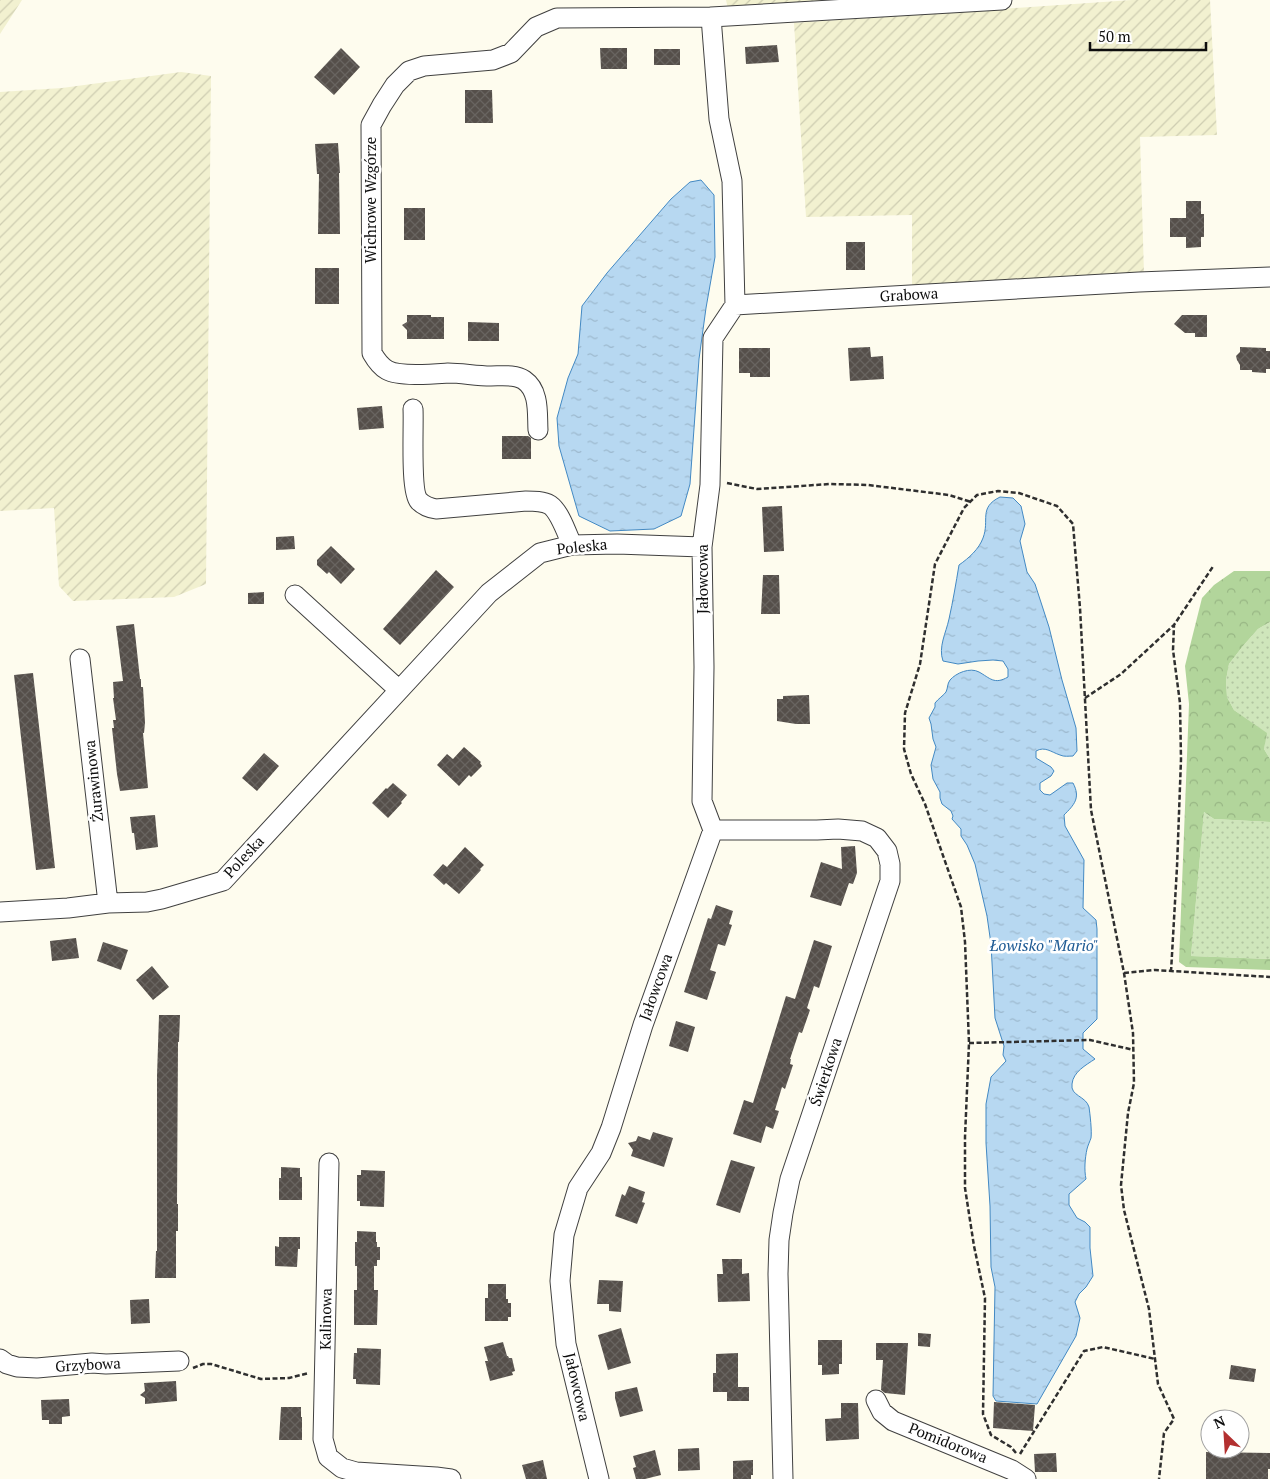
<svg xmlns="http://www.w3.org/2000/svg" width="1270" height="1479" font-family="'PT Serif',serif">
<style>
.farmland{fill:url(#farmland-furrows)}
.grass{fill:url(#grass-dots)}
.forest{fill:url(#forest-crowns)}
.water{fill:url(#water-ripples);stroke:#4389c3}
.building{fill:url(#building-cross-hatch)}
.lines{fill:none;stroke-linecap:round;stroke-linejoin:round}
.minor-casing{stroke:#404040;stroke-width:21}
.path{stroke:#2f2f2f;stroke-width:2.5;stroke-dasharray:5 2.5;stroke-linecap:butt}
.minor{stroke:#fff;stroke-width:19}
.labels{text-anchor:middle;stroke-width:5;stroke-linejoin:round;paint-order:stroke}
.street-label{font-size:15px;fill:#0d0d0d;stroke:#fff}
.water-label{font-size:16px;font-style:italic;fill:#205c95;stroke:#fff}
</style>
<defs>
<pattern id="farmland-furrows" width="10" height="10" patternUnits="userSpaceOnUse" patternTransform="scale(1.25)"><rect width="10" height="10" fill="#f2f1d0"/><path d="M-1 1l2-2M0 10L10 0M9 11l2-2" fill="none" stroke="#cecdb1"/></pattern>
<pattern id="grass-dots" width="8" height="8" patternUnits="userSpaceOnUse" patternTransform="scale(1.25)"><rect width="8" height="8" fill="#cfe6bb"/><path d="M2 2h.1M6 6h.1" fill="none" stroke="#b1c4a0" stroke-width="1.8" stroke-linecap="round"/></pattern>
<pattern id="forest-crowns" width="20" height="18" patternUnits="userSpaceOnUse" patternTransform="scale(1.25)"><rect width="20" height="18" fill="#b2d59b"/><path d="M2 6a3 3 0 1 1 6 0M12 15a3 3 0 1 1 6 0" fill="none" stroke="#98b684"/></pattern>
<pattern id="water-ripples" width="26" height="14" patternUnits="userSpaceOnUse" patternTransform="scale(1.25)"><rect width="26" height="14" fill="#b7d8f1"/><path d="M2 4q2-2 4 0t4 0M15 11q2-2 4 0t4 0" fill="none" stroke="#9cb8cd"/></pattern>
<pattern id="building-cross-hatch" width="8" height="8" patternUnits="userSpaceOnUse" patternTransform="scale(1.25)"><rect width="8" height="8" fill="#554f4a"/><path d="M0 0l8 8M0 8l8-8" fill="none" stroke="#686460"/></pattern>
</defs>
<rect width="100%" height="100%" fill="#fefcee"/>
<!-- farmland -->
<path class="farmland" d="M0,0H22L0,34Z
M726,0H850L729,13Z
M1132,0H1210L1217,135L1140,137L1144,274L912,285V215L806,217L794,23Z
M181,72L211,76L206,584L174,597L73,601L59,586L54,508L0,511V92L62,88Z"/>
<!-- grass -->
<path class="grass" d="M1270,622V759L1264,749L1266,733L1234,710L1227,697L1226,680L1229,664L1243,646L1258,629Z
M1204,812L1214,819L1270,822V959L1191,956Z"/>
<!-- forest -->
<path class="forest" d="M1234,571H1270V622L1258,629L1243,646L1229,664L1226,680L1227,697L1234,710L1267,733L1264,749L1270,759V822L1214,819L1204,812L1191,956L1270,959V970L1186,967L1179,962L1189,704L1185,666L1202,598L1214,585Z"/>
<!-- water -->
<path class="water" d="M701,180L714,195L715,257L706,308L699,359L690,484L681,516L654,529L610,531L579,516L559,446L557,418L568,378L578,354L582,306L607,273L671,199L690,182Z
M1000,497L1013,498L1021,506L1025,524L1020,541L1027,572L1035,584L1049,627L1062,680L1076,728L1077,751L1073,756C1069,756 1064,757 1060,755C1051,752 1045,746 1036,751V758L1051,767L1054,771L1051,776L1040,783V790L1044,794L1050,795L1067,783H1073C1081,798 1074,805 1064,815L1065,826L1084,860L1083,908L1096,920L1097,929V1019L1083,1033V1049L1095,1059C1086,1065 1073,1072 1072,1084C1070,1096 1086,1096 1089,1107C1090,1114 1092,1131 1091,1138C1090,1141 1088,1145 1087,1149C1085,1158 1084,1170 1086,1179L1069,1194V1205L1077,1218L1085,1222L1090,1227V1248L1093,1276L1086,1287L1079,1294L1075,1302L1080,1318L1076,1336L1037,1404L996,1401L993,1396L995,1287L991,1267L990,1206L986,1143V1104L991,1077L1006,1061L1003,1055L1004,1046L995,1018L991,944L987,916L975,864L967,845L961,836V829L952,819L953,816L951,811L942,804L940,798V792L933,779L931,765L936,747L933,739L931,724L929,718L935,707V703C938,699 944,695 946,692C948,688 947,684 950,680C956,673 970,667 979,672C990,678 994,685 1008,677V669L1003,661L993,660L978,661L958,664L943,661C938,647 946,633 949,619C953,601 956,583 959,565C969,558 979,549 983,538C990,520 978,508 1000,497Z"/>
<!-- building -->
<path class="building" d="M777,45L779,62L746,64L745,47Z
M341,48L360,67L334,95L314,77Z
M600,48H627V69H601Z
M654,49H680V65H654Z
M465,90H492L493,123H465Z
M338,143L340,173H339L340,234H318L319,174H317L315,144Z
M1186,201H1201V214H1204V237H1201V247L1186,248V237H1170V218H1186Z
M404,208H425V240H404Z
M846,242H865V270H846Z
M315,268H339V304H315Z
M407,315H431V317H444V339H407V330L402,325L407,322Z
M1182,315H1207V337H1195V333H1185L1174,324Z
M468,322L499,323V341H468Z
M870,347L871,357L883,356L884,379L850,381L848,348Z
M1240,347L1266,348V351H1270V369H1266V373L1252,372V370H1240V365L1237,360L1236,356L1240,352Z
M739,348H770V377H750V373H739Z
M382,406L384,428L359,430L357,408Z
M502,436H528L531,438V459H502Z
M782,506L784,551L764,552L762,507Z
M294,536L295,549L276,550V537Z
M331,546L355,569L341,584L329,572L327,574L317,565V560Z
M436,570L454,587L400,645L383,629Z
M763,575H779L780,614H761Z
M264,592V604H248V593Z
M134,624L140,679H141V687H143L144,704L145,723L144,733H143L148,788L120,791L117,774L112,728H114L113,720H116L113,698H114L113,682L123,681L116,626Z
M33,673L55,868L36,870L14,675Z
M809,695L810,724H796L777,721V699H783V696Z
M464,747L481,762L480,763L482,766L471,777L469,775L459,786L437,765L447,754L453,759Z
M264,753L279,766L257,791L242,778Z
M393,783L407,795L401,802L402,803L388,818L372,803L386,788L387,789Z
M155,815L158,847L136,850L134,833H132L130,817Z
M855,846L857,873L853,884L849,883L841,906L810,897L821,862L842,869L841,847Z
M465,847L484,865L480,869L481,870L459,894L446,883L444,885L433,875L443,864L447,867Z
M716,905L733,911L729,924L732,925L725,946L718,944L710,970L716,972L707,1000L684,992L708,918L711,919Z
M76,938L79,958L52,961L50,941Z
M814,940L832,946L819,988L814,986L807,1008L810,1010L802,1033L799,1032L790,1059H791L790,1064L793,1065L785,1089L782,1087L775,1110L779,1111L773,1129L766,1126L761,1143L733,1134L744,1100L753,1103L786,996L795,999Z
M103,942L128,950L121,970L97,961Z
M152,966L169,987L153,1000L136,980Z
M159,1015H180L179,1042H178L177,1204H178V1231H176V1278H155L156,1251H157V1076Z
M676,1021L695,1027L688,1052L669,1046Z
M653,1132L673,1138L664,1167L631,1156L633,1150L628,1143L636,1141L638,1136L650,1140Z
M731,1160L755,1167L740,1213L716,1205Z
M281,1167L300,1168V1177H302V1200H279V1178H281Z
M361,1170L385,1171L384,1207L360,1206V1201H357V1175H361Z
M629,1186L645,1192L642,1202L645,1203L637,1224L615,1216L622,1194L625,1196Z
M357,1231L376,1232V1242H377V1247H380V1260H377V1266H374V1290H378L377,1325H354V1290H357V1266H355V1242H357Z
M279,1237H300V1249H298L297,1267L275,1266V1246L279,1247Z
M722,1259H742V1274L749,1273L750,1301L718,1302L717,1274H723Z
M599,1280L623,1281L621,1312L609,1311V1304H597Z
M488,1284H506V1299H508V1303H511V1317H508V1321H485V1298H488Z
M149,1299L150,1323L131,1324L130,1300Z
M621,1328L631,1363L608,1370L598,1335Z
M918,1333L931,1334L930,1347L918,1346Z
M818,1340H842V1364H839V1374L822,1375V1365H818Z
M503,1342L507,1356H508L509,1358H512L515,1371L512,1372L513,1375L490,1381L485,1361H488L484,1347Z
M876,1343H908L905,1395L885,1393L881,1390L883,1360H876Z
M357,1348L381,1349L380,1385L356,1384V1379H353L354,1353H357Z
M738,1353V1387H749V1401H727V1392H713V1373H716V1354Z
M1231,1365L1256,1369L1254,1382L1229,1379Z
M176,1381L177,1401L145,1404V1398L140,1395L145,1391L144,1383Z
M637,1387L643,1411L620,1417L615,1398V1392Z
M69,1399L70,1416L62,1417V1424H49V1420H42L41,1400Z
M994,1402L1035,1405L1033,1431L993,1428Z
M841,1403H858L859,1439L826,1441L825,1419L841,1418Z
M281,1407H301V1417H302V1440H279Z
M699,1448L700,1470L678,1471V1449Z
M655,1450L661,1475L645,1479H636L633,1468L636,1467L633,1456Z
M1206,1452L1270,1453V1469H1268V1479H1206Z
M1056,1453L1057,1472H1035L1034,1454Z
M543,1460L547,1479H526L522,1465Z
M753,1460V1475H751V1479H733V1461Z"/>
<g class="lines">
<defs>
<path id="minor" d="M711,17L719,119L732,181L735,305
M413,409C414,425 410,491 419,501C424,506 430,508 436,509L526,501C534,501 543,501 550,505C560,512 567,534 572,545
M538,430C537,414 540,391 524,380C515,374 501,376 491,376C476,376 462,373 448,373C434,374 399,377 387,370C380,366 376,360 372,353L371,125L382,105L395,85L409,71L424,66L493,60L511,53L536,27L557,18L711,17L1002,0
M295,595L399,690
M80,659L108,903
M713,830H817L838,829L862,831L877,838L887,851L890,864V881L790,1179L783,1213L779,1240L778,1274L783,1479
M0,912L68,908L108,903L147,902L162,899L223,881L489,593L540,553L572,545L617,544L702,547
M329,1163L323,1439L328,1457L342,1468L356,1472L436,1477L451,1479
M0,1359L7,1364L17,1367L37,1368L92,1363L106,1364L179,1361
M876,1400L882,1412L893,1421L1012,1470L1026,1479
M599,1479L566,1344L560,1281L564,1235L578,1188L601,1153L611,1128L643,1025L713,830L702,801L704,667L702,547L710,485L713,338L735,305L1139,282L1270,277"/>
</defs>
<!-- minor casing -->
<use href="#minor" class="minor-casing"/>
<!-- path -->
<path class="path" d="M727,483L757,489L830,484L868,485L949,495L971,502
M1085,698L1121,674L1174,625L1214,565
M1171,972L1177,867L1181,759L1180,703L1173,650L1174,625
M1124,973L1155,970L1270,977
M969,1043L1090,1040L1134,1050
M193,1368L203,1364H211L261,1379L289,1378L309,1373
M1016,1453L1011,1447L991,1435L983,1414L985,1298L974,1246L965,1188V1137L969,1043L965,942L961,907L925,804L911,774L904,749L905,713L920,664L935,564L964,508L977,495L998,491L1019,493L1057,506L1073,524L1080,608L1091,810L1124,973L1133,1033L1134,1083L1128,1113L1121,1185L1124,1210L1149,1309L1158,1384L1174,1419L1164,1433L1159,1479
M1020,1454L1084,1351L1103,1347L1155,1359"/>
<!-- minor -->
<use href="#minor" class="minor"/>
</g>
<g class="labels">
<!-- street labels -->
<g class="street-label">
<text transform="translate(371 200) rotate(-90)" y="5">Wichrowe Wzgórze</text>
<text transform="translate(909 295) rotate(-3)" y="5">Grabowa</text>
<text transform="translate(582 547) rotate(-6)" y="5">Poleska</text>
<text transform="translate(703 579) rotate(-90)" y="5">Jałowcowa</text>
<text transform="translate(94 781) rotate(-96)" y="5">Żurawinowa</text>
<text transform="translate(244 857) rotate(-47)" y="5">Poleska</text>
<text transform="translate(656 987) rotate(-70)" y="5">Jałowcowa</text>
<text transform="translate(826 1072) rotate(-72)" y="5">Świerkowa</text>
<text transform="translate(326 1319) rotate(-89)" y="5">Kalinowa</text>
<text transform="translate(88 1365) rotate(-3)" y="5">Grzybowa</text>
<text transform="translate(577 1387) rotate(77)" y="5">Jałowcowa</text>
<text transform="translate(948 1443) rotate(22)" y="5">Pomidorowa</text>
</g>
<!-- water labels -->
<g class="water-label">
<text x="1044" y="951">Łowisko "Mario"</text>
</g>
</g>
<!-- north arrow -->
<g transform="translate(1225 1434) rotate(335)"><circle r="24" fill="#ffffff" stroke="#9e9e9e"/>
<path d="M0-4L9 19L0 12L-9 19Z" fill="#b33030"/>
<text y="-8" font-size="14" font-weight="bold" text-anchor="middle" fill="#0d0d0d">N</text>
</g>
<!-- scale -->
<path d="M1090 42v8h116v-8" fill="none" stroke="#0d0d0d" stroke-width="2.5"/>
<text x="1098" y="42" font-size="15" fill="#0d0d0d" stroke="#ffffff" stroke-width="4" paint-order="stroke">50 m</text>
</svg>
